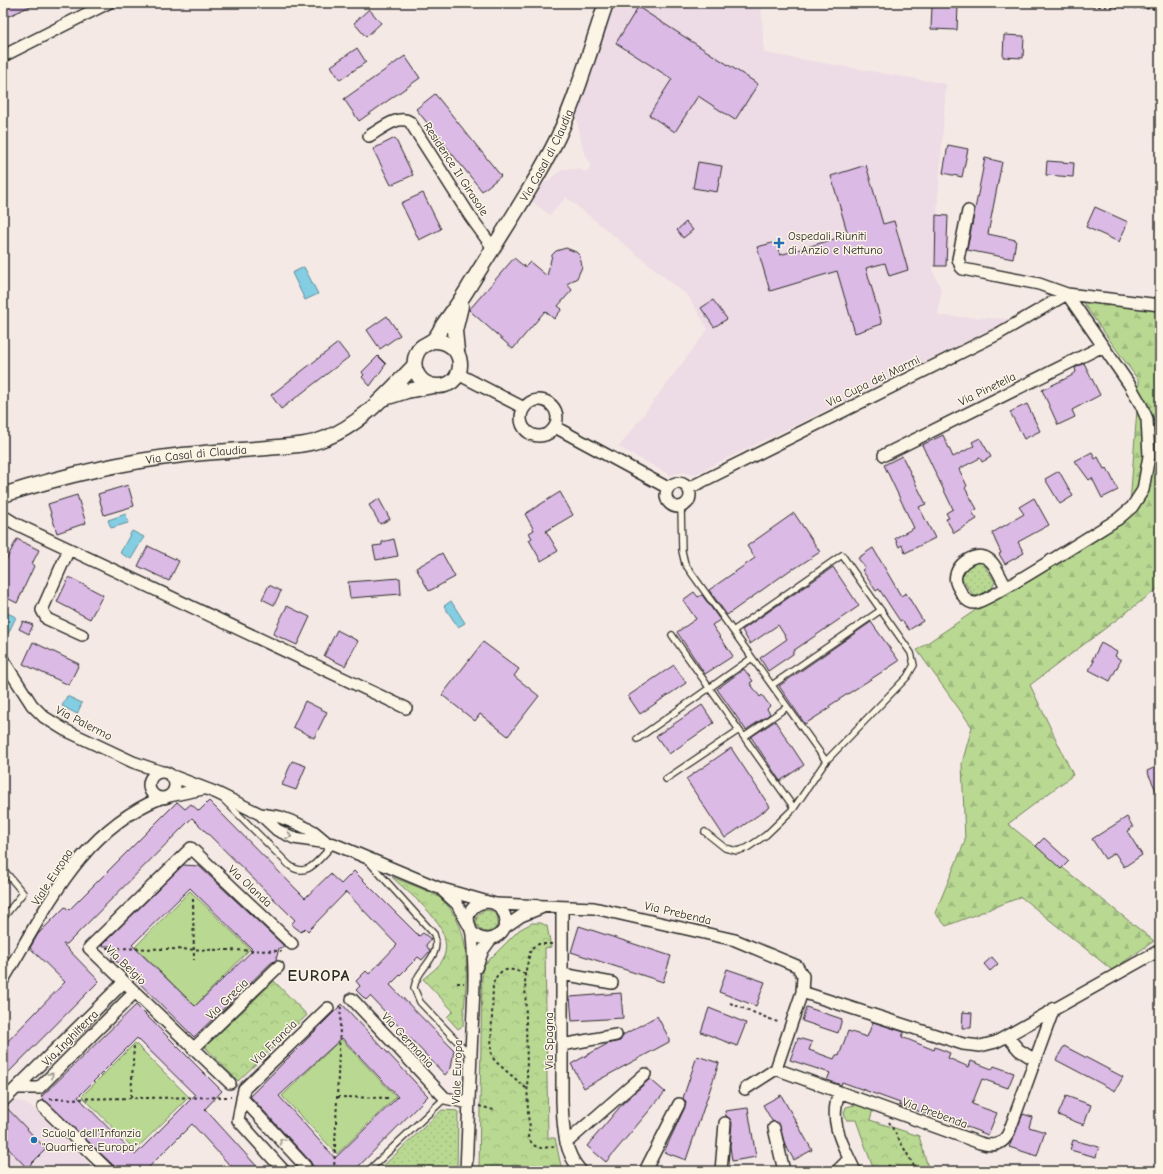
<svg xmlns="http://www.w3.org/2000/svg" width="1163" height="1174" font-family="'Comic Neue',sans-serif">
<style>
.built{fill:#eddbe5}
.grass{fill:url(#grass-dots);stroke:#72825e}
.forest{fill:url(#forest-firs);stroke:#72825e}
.park{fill:url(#park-crowns);stroke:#72825e}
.garden{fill:#b9d992;stroke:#72825e}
.water{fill:#83cee3;stroke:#608d99}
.building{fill:#dbbae5;stroke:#2b2b2b;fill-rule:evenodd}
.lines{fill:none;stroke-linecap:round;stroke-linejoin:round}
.service-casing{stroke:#2b2b2b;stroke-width:8}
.minor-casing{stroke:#2b2b2b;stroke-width:14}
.tertiary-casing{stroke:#2b2b2b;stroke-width:17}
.path{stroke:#2b2b2b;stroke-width:2;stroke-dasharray:3 3;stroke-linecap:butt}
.service{stroke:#fcf5e5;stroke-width:5.5}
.minor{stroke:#fcf5e5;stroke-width:11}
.tertiary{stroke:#fcf5e5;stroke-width:14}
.oneway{stroke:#949088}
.poi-dot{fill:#1f6fb2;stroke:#fcf5e5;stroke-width:1.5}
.labels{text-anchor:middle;stroke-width:3;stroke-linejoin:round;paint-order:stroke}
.street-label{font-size:12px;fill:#2b2b2b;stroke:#fcf5e5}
.poi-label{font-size:12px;fill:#2b2b2b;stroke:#fcf5e5;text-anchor:start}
.district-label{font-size:16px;font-weight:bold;letter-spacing:1px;fill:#2b2b2b;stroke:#fcf5e5}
</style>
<defs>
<pattern id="grass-dots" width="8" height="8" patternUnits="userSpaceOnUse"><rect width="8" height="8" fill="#b9d992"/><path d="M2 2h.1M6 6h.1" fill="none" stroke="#9fba7e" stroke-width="1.8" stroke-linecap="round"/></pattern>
<pattern id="forest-firs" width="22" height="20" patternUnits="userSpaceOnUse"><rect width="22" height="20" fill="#b9d992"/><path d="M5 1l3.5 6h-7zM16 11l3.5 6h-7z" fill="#9fba7e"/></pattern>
<pattern id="park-crowns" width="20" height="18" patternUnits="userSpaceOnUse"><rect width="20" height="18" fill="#b9d992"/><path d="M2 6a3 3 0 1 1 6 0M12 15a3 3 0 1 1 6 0" fill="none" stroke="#9fba7e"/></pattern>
</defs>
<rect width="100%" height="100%" fill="#f5e9e5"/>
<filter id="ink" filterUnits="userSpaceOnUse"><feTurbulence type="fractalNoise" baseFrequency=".025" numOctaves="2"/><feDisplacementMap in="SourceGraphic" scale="8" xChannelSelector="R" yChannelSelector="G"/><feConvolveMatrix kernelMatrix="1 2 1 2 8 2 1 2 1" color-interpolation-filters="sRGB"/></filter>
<g filter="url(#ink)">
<!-- built -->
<path class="built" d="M615,3H761L764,53L946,84L933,271L941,289L938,316L1012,319L693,475L684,472L670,475L619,447L708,329L688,296L566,197L550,215L530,200L540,187L563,169H577L588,172L591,164L583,150L576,115Z
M11,1100L23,1102L33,1108L96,1171H3V1107Z"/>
<!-- grass -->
<path class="grass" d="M978,561L983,563L995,582L992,588L978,596L973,595L961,577L965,569Z
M476 921a11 11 0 1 1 22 0a11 11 0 1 1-22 0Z
M442,1110L458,1111L457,1171H378Z"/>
<!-- forest -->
<path class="forest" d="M1081,300L1160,310V587L1030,685L1073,775L1008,824L1154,941L1112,970L1021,897L946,926L935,913L965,841L962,763L972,727L917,650L1130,505L1139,381Z"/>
<!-- park -->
<path class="park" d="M392,877C404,882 431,891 440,898C477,930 465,982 463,1026L458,1029L447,1017L453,1011L423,979C429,974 440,966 443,959C457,927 412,897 392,877Z
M532,923H541L547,926L551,947L545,948L548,1138H555L562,1171H479L482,973L484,965L519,930Z
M274,981L307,1015L238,1081L205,1047Z
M859,1104L873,1109L870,1120L919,1136L929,1171H867L873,1168L856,1120H846L844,1113L846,1107Z"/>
<!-- garden -->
<path class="garden" d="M190,891L250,949L195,1006L135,947Z
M341,1039L396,1097L337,1154L282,1096Z
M135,1043L189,1097L135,1150L82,1096Z"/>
<!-- water -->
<path class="water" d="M304,267L318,294L305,300L292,273Z
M126,514L128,523L111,528L108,520Z
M132,531L144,537L131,559L120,553Z
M451,601L465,623L458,627L444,606Z
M5,612L16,617L8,634L3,632V617Z
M67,696L82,703L77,714L62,706Z"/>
<!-- building -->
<path class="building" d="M3,3H37L9,16Z
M932,6H958L957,30L931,29Z
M638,7L758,84L735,120L698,96L675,132L649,115L672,79L616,43Z
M369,9L381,23L366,37L354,23Z
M1004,35L1024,36L1023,58L1003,57Z
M357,48L366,62L340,80L331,66Z
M405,56L420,78L359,121L344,99Z
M435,94L501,176L482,191L416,109Z
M395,138L413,175L391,185L373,149Z
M948,145L968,149L962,177L943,173Z
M985,158L1002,162L988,234L1016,240L1013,259L967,250Z
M1047,161L1074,163L1073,177L1046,175Z
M698,162L722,166L717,192L693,188Z
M866,165L883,224L894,221L908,270L889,276L885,263L866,268L882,324L855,333L837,271L770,291L757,247L776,242L780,255L848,235L831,176Z
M423,193L441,229L419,240L401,203Z
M1095,207L1128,222L1119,242L1086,227Z
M936,215L948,216L946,266H935Z
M686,222L693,230L683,238L677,230Z
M566,248L576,252L580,256L582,267L577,278L567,284L572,290L558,306L562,309L554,319L545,311L513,349L469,310L514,258L525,267L530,262L547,276L552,255L556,251Z
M713,300L727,319L714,327L701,308Z
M387,316L400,335L380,349L367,330Z
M338,343L349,357L281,409L271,395Z
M378,356L386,364L370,386L362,377L364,375L362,372Z
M1084,363L1100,395L1072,410L1075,417L1058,425L1042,390L1071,376L1076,372L1075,368Z
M1027,404L1040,431L1024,439L1010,412Z
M943,435L953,457L974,446L972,442L980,438L991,457L982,462L980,458L959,469L967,486L965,488L977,509L972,512L977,519L954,533L946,519L949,518L946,513L953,509L922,445Z
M1092,452L1095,459L1098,457L1104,469L1107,468L1118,490L1102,498L1092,478L1089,480L1075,461Z
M902,456L926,504L919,507L935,538L905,553L902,545L899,547L895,538L914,528L884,465Z
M1059,471L1073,496L1060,504L1045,479Z
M128,485L134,506L104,515L98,494Z
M560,492L573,515L546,531L558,551L541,561L529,540L532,538L529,533L534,530L525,514Z
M77,495L86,523L57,533L48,504Z
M1034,498L1049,525L1018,542L1024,553L1005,564L999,554L1001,553L992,533L1024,514L1019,507Z
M379,499L390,519L380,524L369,505Z
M794,513L820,552L794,569L793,568L727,615L709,590L755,558L747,546Z
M17,539L39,550L32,564L34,566L17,603L3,596V566Z
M394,539L398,556L376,560L373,546L382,545V542Z
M148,546L179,561L169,581L138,566Z
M873,548L901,596L906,593L923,621L909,630L902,620L900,621L879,589L876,591L862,570L865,568L858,558Z
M442,553L455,577L429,591L416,568Z
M833,567L859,606L793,651V654L768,671L760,658L787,639L778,625L750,644L742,630Z
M69,577L103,595L90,619L57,602Z
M400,578L401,594L350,598L348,582Z
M269,585L281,591L274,605L262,599Z
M694,592L698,597L702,595L720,620L712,625L733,656L705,674L677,632L696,619L683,600Z
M287,606L310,617L297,645L273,634Z
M23,621L33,625L29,634L19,629Z
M871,622L899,661L829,706L830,708L805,724L779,686Z
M337,630L358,641L345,666L324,656Z
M33,642L79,664L69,685L23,664Z
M483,642L519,669L514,676L539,696L508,736L480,714L475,721L442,695Z
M1101,643L1117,652L1115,656L1121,660L1110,681L1089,670L1094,661L1092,660Z
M674,665L686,683L640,714L628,696Z
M744,669L753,681L750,683L760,697L762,695L770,706L767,709L770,714L746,730L717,689Z
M305,701L327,712L314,738L293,727Z
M702,705L714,723L669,754L656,736Z
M775,721L804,765L780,781L751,737Z
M731,748L770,807L725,838L686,779Z
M292,761L306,766L296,790L282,785Z
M1160,765V799L1147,771Z
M209,801L305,898L330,874L341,884L354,871L419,936L423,933L431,939L426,945L430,951L422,960L418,957L390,985L454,1050L451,1068L445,1075L370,996L366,1000L356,990L360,986L356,981L366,971L369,974L397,945L346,892L308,931L305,928L301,932L291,924L295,920L192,818L67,944H63L99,981L3,1078V1046L65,982L30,948L38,934L65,907L69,910L177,802L185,809L191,804L199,811Z
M1127,817L1133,827L1127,831L1142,855L1124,867L1115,853L1105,859L1092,839Z
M1044,838L1069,861L1061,869L1036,846Z
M183,865L199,866L283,945V948H279L276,960L271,963L194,1037L118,962L112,960V946H101ZM190,888L253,950L195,1006L132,945Z
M579,926L671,956L663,982L571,952Z
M992,957L998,964L990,971L984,964Z
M727,969L765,982L756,1006L719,992Z
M621,993L623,1018L572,1021L570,997Z
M342,1004L428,1096L354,1171H316L310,1161L250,1096ZM342,1038L398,1097L335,1158L279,1096Z
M136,1005L222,1091L205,1109L261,1171H235L192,1124L145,1171H117L114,1166L41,1097ZM137,1038L195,1095L135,1155L78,1097Z
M806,1007L842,1019L838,1033L802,1021Z
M709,1008L746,1023L737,1046L701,1032Z
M963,1012L972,1013L971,1028H962Z
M657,1016L669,1038V1042L584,1088L571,1064L607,1044L620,1041L623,1035Z
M873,1022L904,1032L902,1037L934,1050L935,1047L950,1053L948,1058L969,1067L971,1061L992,1069L994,1066L1014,1073L1008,1088L982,1079L972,1104L997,1113L988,1135L938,1116L937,1117L899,1105L900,1103L842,1082L841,1085L827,1080L830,1073L790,1060L798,1038L812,1042L809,1050L834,1059L836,1055L839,1056L848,1031L867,1037Z
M1064,1046L1123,1077L1115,1091L1056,1060Z
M697,1056L719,1063L686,1160L664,1152L685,1107L686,1103L683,1098Z
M650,1079L665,1092L606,1162L587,1146L624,1102Z
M781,1095L812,1150L794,1160L785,1145L779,1124L772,1121L763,1105Z
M1066,1096L1091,1105L1084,1125L1058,1115Z
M6,1107L46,1149L27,1168L3,1143V1108Z
M748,1108L756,1157L732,1161L730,1146L732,1123L729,1118L726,1116L725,1111Z
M1023,1114L1032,1117L1029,1127L1045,1132L1037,1156L1009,1147Z
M1073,1140L1099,1147L1096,1157L1070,1150Z"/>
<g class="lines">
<defs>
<path id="service" d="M681,507L682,551L685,564L826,761
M672,635L794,808
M772,685L881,610
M744,737L787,707
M637,739L752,658
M666,779L739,730
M224,800L289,865C308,880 319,858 333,845
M705,832L725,848L737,851L747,848L766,835L794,808L826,761L907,677L914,665L911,653L842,555L733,631
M369,862L434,934C443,958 417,967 414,988L420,1002L470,1055
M3,869L23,893L3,918
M368,1171L445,1098"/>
<path id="minor" d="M3,56L108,3
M369,136C380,130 398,114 410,122L470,216L493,248
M968,211L958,259L961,267L963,269L1039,284L1067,294L1160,305
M458,374L524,408
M521 418a18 18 0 1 1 36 0a18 18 0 1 1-36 0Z
M555,427L668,488
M884,455L1103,346
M666 495a12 12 0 1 1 24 0a12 12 0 1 1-24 0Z
M689,488L998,334L1067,294L1129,384L1141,405L1147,419L1149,456L1143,490L1132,507L1118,519C1101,529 984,604 975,603C965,603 961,592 957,585C949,569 974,549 988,559C996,564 1001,579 1006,587
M3,516L16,524L406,708
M69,549L42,610L47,619L82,635
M3,660L32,705L44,717L65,730L133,762L162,772
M149 785a13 13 0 1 1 26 0a13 13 0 1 1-26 0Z
M170,775L217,793L260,814L280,817L296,823L313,831L325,841
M169,796L203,789
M260,814L277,830L294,838L334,844L439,888L488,902
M443,891L457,904L468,924
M496,904L594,908L735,940L797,966L803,976L802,992
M562,907V1100C563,1125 563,1152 581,1171
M505,927L521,916L541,908
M476,968L483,950L491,939
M562,974L612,983
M3,980C46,910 80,830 161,798
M352,999L445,1098L469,1103
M1007,1036L1019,1050L1035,1060
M562,1045L616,1035
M193,1049L278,967
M776,1069L980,1143C993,1147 1003,1145 1009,1132L1054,1008
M230,1083L89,948L191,848L292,944
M18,1088H39L135,992
M745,1089L776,1069L802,992L963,1044L980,1046L996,1042L1160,950
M839,1093C828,1122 843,1145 855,1171
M242,1098L305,1166L303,1171
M3,1101L124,982
M43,1107L109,1171
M774,1128L784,1171
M566,1143L645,1074
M284,1171L238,1120L244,1089L328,1008
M466,1171C468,1132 469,1092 471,1053C472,1027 474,1000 474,974C474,961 473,948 472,935C471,927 466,922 469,914C474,901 493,898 501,909C517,928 489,952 471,931
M645,1171L679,1104
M721,1171L725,1123
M837,1171L849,1159"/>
<g id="tertiary">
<path id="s1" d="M432,341C467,339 469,385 439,386C421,387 409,369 417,353C420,345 427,345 433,340C437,337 440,330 443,325C452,312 462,299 470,285C500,236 533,188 558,137C578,94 591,47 606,3"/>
<path d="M457,351L455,331L461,306"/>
<path d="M385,398L407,391L433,386"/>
<path id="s2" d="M3,495C62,476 121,462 183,455C211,452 239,450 267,448C287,446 307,446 326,438C362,424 388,392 414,366"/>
</g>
</defs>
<!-- service casing -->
<use href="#service" class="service-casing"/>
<!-- minor casing -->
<use href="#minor" class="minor-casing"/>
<!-- tertiary casing -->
<use href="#tertiary" class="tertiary-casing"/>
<!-- path -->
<path class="path" d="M1038,3L1160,9
M193,899L194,960
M552,944H539L531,948L525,974L528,1116L530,1127L528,1137C535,1151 543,1149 557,1145
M106,948L282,951
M525,974C510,967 499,967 493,984L491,1050L492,1056L495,1061L528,1090
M457,983H464
M730,1003L780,1023
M131,1097L134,1046
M337,1097L391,1098
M50,1099L231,1097
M479,1106L494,1110
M889,1122L917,1171
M334,1171L341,1004
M870,1171L892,1165"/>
<!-- service -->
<use href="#service" class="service"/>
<!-- minor -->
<use href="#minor" class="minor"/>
<!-- tertiary -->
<use href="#tertiary" class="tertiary"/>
</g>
<!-- one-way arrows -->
<defs><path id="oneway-chevron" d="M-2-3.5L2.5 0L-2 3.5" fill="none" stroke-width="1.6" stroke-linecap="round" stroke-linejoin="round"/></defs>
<g class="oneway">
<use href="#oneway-chevron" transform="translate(289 836) rotate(22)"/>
<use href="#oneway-chevron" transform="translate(51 1075) rotate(-45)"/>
<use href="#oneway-chevron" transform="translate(282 1141) rotate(-133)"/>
</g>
</g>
<!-- markers -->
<g class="poi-dot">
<path d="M777 237h4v4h4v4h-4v4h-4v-4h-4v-4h4z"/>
<circle cx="34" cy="1140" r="4"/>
</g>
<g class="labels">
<!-- street labels -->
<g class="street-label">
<text dy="4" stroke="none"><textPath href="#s1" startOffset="361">Via Casal di Claudia</textPath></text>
<text transform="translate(456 169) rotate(57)" y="4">Residence Il Girasole</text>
<text transform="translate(873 381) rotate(-26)" y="4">Via Cupa dei Marmi</text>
<text transform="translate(987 389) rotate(-26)" y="4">Via Pinetella</text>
<text dy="4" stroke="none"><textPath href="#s2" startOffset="198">Via Casal di Claudia</textPath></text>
<text transform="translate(84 723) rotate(27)" y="4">Via Palermo</text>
<text transform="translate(52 877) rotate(-57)" y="4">Viale Europa</text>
<text transform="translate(250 886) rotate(43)" y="4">Via Olanda</text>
<text transform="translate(678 913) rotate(13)" y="4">Via Prebenda</text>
<text transform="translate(126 965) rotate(44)" y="4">Via Belgio</text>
<text transform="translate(227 999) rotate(-44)" y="4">Via Grecia</text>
<text transform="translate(70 1038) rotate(-45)" y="4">Via Inghilterra</text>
<text transform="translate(408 1040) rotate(47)" y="4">Via Germania</text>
<text transform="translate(549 1041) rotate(-90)" y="4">Via Spagna</text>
<text transform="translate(274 1042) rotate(-44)" y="4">Via Francia</text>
<text transform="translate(457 1072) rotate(-88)" y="4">Viale Europa</text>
<text transform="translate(935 1113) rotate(20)" y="4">Via Prebenda</text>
</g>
<!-- poi labels -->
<g class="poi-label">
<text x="788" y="240">Ospedali Riuniti<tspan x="788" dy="14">di Anzio e Nettuno</tspan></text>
<text x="42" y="1137">Scuola dell'Infanzia<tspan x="42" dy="14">"Quartiere Europa"</tspan></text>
</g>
<!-- district labels -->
<g class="district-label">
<text x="319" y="981">EUROPA</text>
</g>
</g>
<!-- margin -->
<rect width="1163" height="1174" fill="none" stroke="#fcf5e5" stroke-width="16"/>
<rect x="8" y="8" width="1147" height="1158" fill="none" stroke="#2b2b2b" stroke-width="1.5" filter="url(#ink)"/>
</svg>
